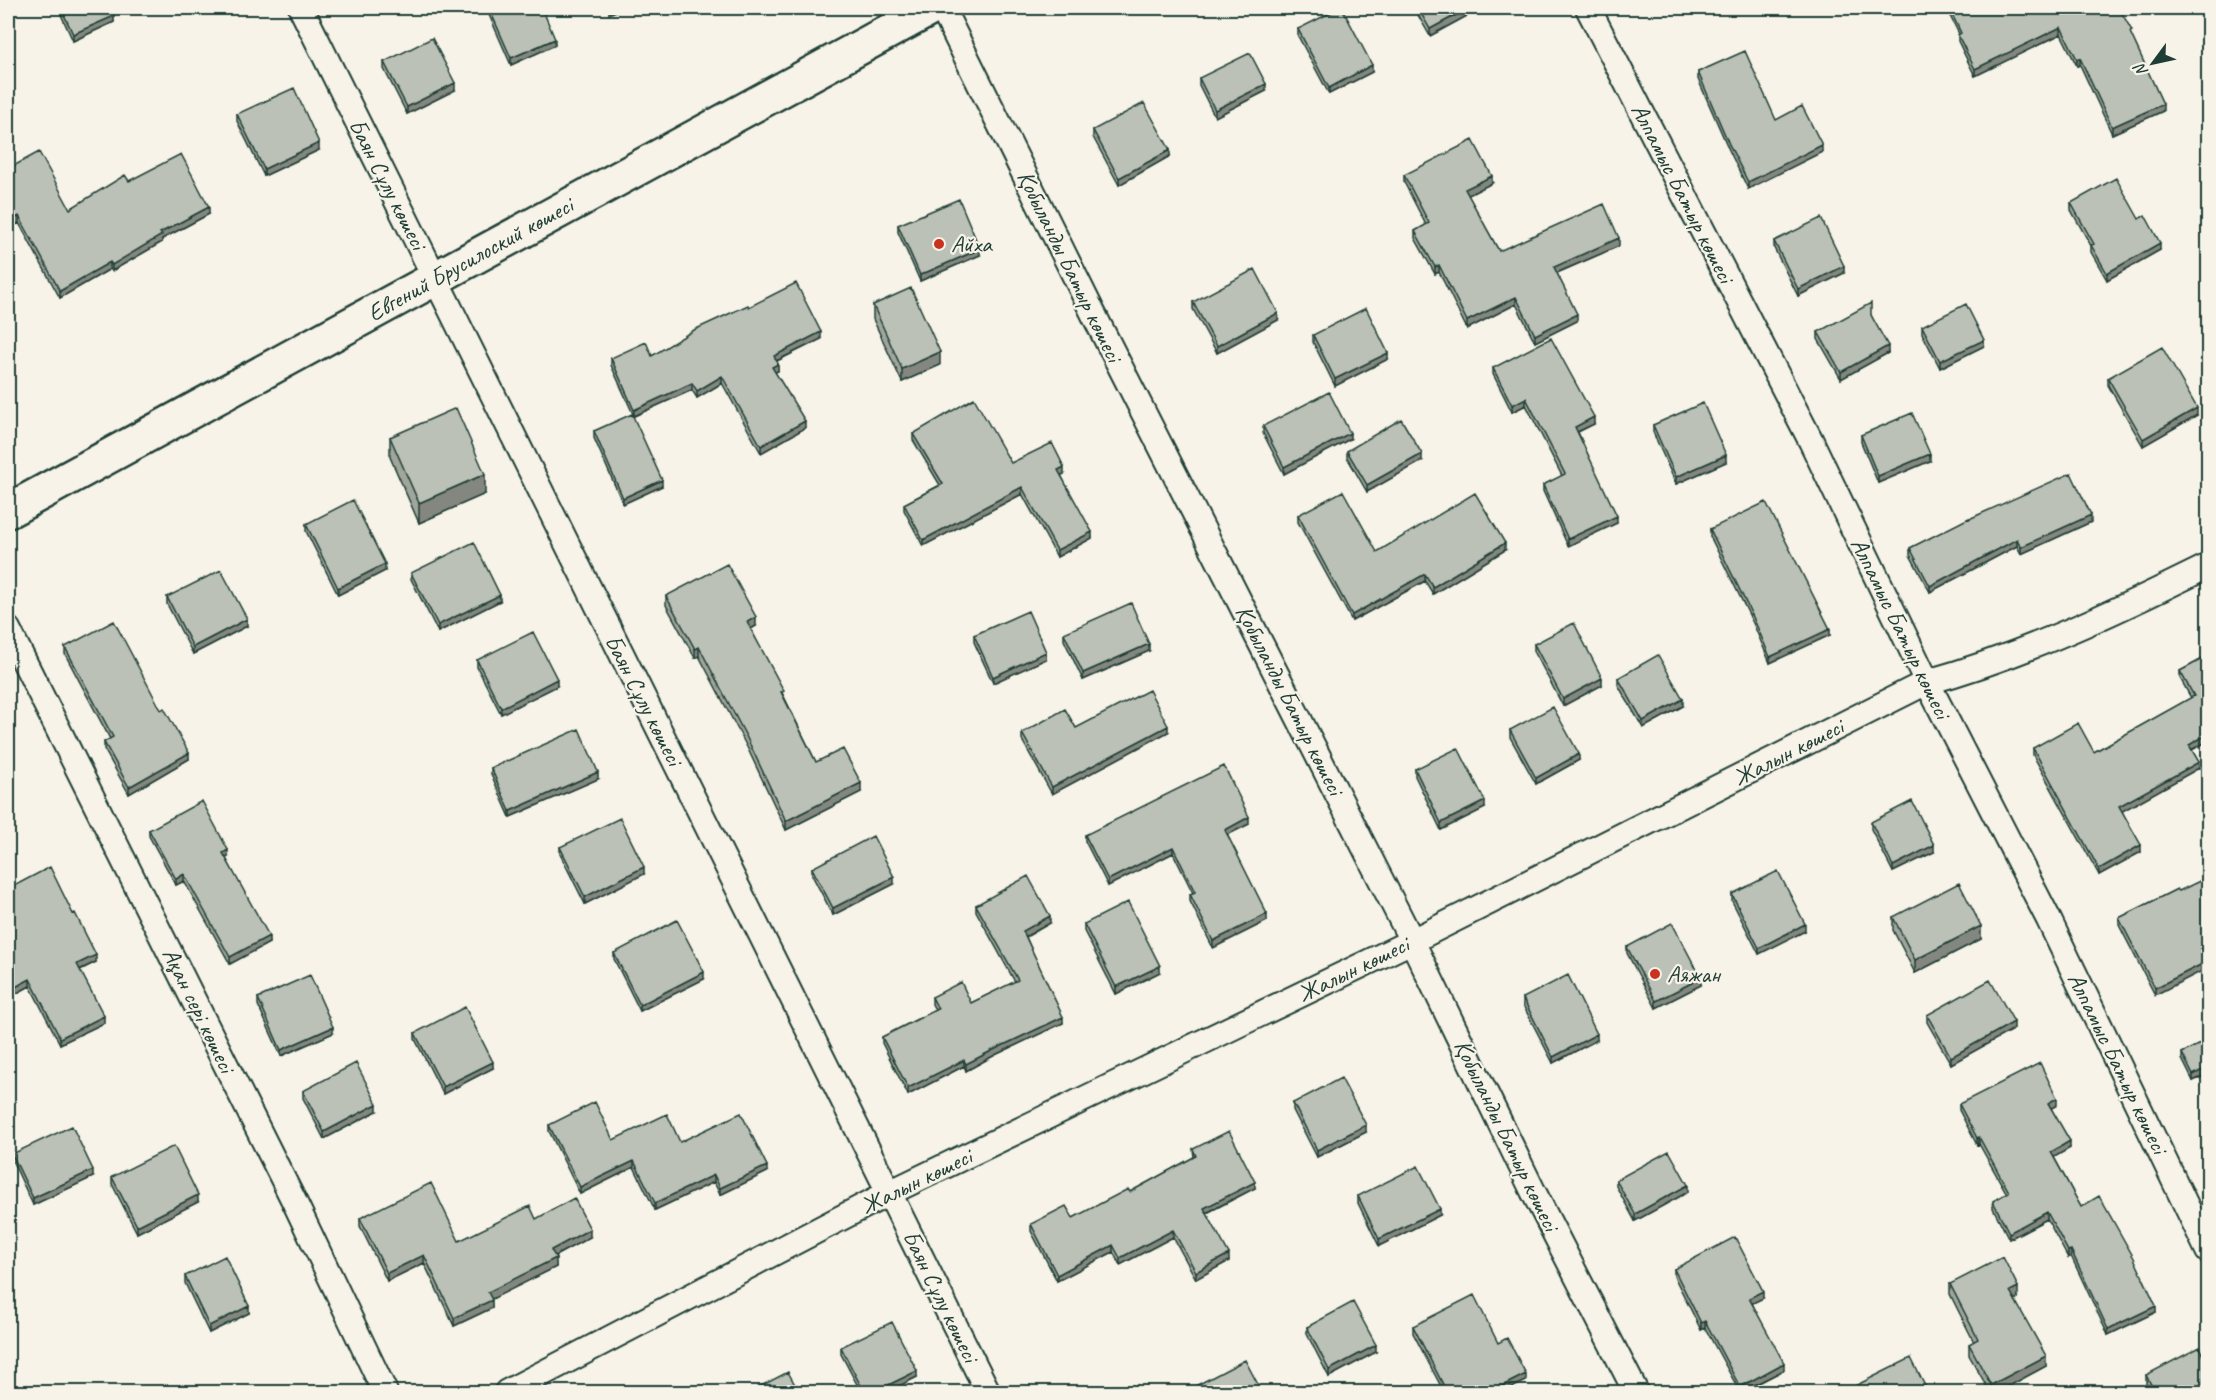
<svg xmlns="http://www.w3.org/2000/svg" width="2216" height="1400" font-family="Caveat,sans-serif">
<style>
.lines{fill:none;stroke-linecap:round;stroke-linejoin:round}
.street-casing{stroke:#1f3d34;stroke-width:28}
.secondary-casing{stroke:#1f3d34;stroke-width:38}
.street{stroke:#f7f3e8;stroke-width:24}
.secondary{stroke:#f7f3e8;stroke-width:33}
.wall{fill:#a1a69d;stroke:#1f3d34;stroke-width:1.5}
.shaded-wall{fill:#83877f;stroke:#1f3d34;stroke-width:1.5}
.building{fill:#bbc1b6;stroke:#1f3d34;stroke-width:1.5}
.poi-dot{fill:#c8321e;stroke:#f7f3e8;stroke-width:2}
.labels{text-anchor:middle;stroke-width:4.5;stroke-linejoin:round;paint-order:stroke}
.street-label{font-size:24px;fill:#1f3d34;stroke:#f7f3e8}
.poi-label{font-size:24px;fill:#1f3d34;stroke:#f7f3e8;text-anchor:start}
</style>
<rect width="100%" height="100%" fill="#f7f3e8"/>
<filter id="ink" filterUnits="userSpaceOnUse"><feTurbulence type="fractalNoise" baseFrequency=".0167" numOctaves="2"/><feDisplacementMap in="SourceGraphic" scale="12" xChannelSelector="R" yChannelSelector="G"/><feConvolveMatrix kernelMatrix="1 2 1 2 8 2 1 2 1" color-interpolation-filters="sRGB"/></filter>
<g filter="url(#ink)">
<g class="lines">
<defs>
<path id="street" d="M301,8L988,1392
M942,8L1099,325L1412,941L1533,1191L1636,1392
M1588,8L1811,441L1927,682L2048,918L2208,1251
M8,629L295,1203L385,1392
M507,1392L889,1193L1412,941L1927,682C2025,655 2117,611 2208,566"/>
<path id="secondary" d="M8,511L932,8"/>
</defs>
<!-- street casing -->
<use href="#street" class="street-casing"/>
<!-- secondary casing -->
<use href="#secondary" class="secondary-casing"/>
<!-- street -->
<use href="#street" class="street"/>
<!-- secondary -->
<use href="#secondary" class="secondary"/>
</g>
<!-- wall -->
<path class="wall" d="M58,8H110L114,22L73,41Z
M486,8H542L555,45L511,65Z
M1414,8H1476V11L1430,36Z
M1946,8H2119L2163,111L2112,134L2080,65L2077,66L2061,34L1975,76L1958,41V35L1959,34Z
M1298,29L1372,72L1329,94L1298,36Z
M384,62L455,90L407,114L384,69Z
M1698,72L1776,120L1822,152L1748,189L1729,150L1698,79Z
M1199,78L1266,91L1215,117L1199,85Z
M237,114L319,150L264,176L237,121Z
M1093,130L1170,156L1119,185L1093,137Z
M8,169L70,209L129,181L209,214L162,239V242L112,271L110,269L60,298L19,223L8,229Z
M1404,175L1492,183L1468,195L1499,251L1619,246L1557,273L1577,321L1535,342L1516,304L1467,329L1439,272L1435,274L1415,238V231L1426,225L1404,182Z
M2071,203L2139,219L2160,250L2107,280L2091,252V246L2071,210Z
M898,225L980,255L920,281L898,232Z
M1774,241L1844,273L1798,296L1774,248Z
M1193,302L1278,320L1217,353L1193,309Z
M873,305L940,365L902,382L873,319Z
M749,307L821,339L777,361L778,371L775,372L805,428L761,453L722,383L697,398L692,390L634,416L611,365V358L652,356Z
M1871,315L1888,353L1841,379L1818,339V332Z
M1922,326L1984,346L1940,368L1922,333Z
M1313,335L1388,359L1335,386L1313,342Z
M1493,368L1594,424L1578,432L1617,523L1568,546L1543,491V485L1562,476L1526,405L1512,412L1493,374Z
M2108,378L2197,415L2143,446L2108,385Z
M1653,425L1726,462L1676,484L1653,432Z
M1263,426L1350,439L1284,474L1263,433Z
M594,431L662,486L623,504L594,438Z
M913,434L1011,463L1064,474L1061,475L1092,538L1057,557L1022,494L923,546L904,510V504L940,485L913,440Z
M1861,435L1930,461L1878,483L1861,442Z
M390,437L485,494L419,523L390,457Z
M1347,451L1422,461L1367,492L1347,457Z
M1298,515L1377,552L1505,550L1433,594L1425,581L1352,621L1298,522Z
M1969,519L2091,522L2021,554L2017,546L1930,592L1910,555V548Z
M306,524L385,571L338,595L306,531Z
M1710,529L1830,635L1770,663L1753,623L1710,536Z
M411,573L500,601L438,632L411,579Z
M666,596L756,626L751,629L816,762L861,792L786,830L747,747L699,656L695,658L666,605Z
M167,597L247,626L193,654L167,604Z
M1064,633L1149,651L1083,680L1064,640Z
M974,635L1046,659L993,683L974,642Z
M1534,644L1602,685L1563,706L1534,651Z
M65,647L161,710L189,759L129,794L104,749V742L110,739L65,654Z
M2208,656V741L2192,750L2199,768L2122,811L2141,852L2099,875L2033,755V748L2094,752L2191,698L2180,678V671Z
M477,660L557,686L501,714L477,667Z
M1618,678L1683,706L1643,728L1618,685Z
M1076,728L1168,732L1052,794L1022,740V733Z
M1510,730L1579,760L1536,784L1510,737Z
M491,768L598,779L510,817L491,774Z
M1415,769L1485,808L1441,830L1415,776Z
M1871,822L1934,852L1893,872L1871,829Z
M1249,824L1227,835L1267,921L1213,948L1190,901V894L1193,893L1173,853L1108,886L1085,841V835Z
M149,830L228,857L226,858L269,943L230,964L184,881L176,885L149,836Z
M560,847L644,874L585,904L560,854Z
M812,868L894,884L833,915L812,875Z
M8,889L96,962L80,970L104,1023L60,1044L30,986L8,998Z
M2177,889L2155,995L2119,925V918Z
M1732,894L1805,931L1759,954L1732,901Z
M976,905L1050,923L1026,937L1063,1023L995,1055L966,1071L964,1066L908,1095L882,1043V1037L935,1010L932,1004V997L971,1003L1015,982L976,911Z
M1893,917L1981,939L1915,973L1893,930Z
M1084,924L1160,972L1116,994L1084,931Z
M1627,947L1701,985L1656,1008L1627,953Z
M614,953L704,979L640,1011L614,959Z
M258,998L333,1033L281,1056L258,1005Z
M1523,998L1597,1040L1553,1063L1523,1005Z
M1927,1015L2014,1029L1951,1064L1927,1022Z
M415,1033L493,1068L443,1094L415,1039Z
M2208,1040V1080L2206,1075L2193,1081L2182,1059V1053Z
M303,1091L377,1111L324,1139L303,1098Z
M1293,1103L1366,1132L1317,1157L1293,1110Z
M1959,1104L2057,1105L2051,1108L2070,1148L2054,1157L2081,1207L2156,1312L2108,1335L2071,1256L2068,1258L2047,1219L2009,1239L1993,1208V1201L2007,1194L1979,1144L1977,1145L1959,1110Z
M549,1125L613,1140L680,1142L767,1172L720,1195L714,1182L655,1210L634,1167L580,1194L549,1131Z
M1193,1149L1255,1188L1207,1213L1229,1261L1196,1279L1173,1237L1120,1265L1113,1252L1057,1281L1031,1231V1224L1073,1218L1130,1192L1194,1157Z
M12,1154L93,1177L33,1205L12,1160Z
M112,1177L198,1202L137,1233L112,1184Z
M1616,1180L1688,1192L1635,1221L1616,1186Z
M1358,1196L1440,1215L1379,1246L1358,1203Z
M360,1218L459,1241L536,1219L590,1237L555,1256L556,1267L491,1299L492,1308L454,1326L424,1263L387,1281L360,1226Z
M1674,1269L1763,1298L1752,1303L1784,1370L1742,1392H1740L1705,1328L1701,1330L1674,1276Z
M185,1276L249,1313L209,1333L185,1283Z
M1950,1284L2018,1298L2015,1300L2046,1366L1998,1392H1990L1969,1355V1344L1974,1342L1950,1294Z
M1413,1326L1498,1343L1526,1381L1503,1392H1444L1413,1333Z
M1307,1327L1376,1352L1329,1377L1307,1334Z
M841,1347L917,1377L887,1392H861L841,1354Z
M2146,1375L2208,1392H2148L2146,1388Z"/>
<!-- shaded-wall -->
<path class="shaded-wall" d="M609,8H623L609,14Z
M1469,8H1476V11L1430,36V29Z
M114,16V22L73,41V34Z
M2061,27V34L1975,76V69Z
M555,39V45L511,65V58Z
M2080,58V65L2077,66V59Z
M1372,65V72L1329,94V88Z
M455,83V90L407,114V107Z
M1266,84V91L1215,117V110Z
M2163,104V111L2112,134V127Z
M319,143V150L264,176V169Z
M1822,145V152L1748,189V182Z
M1170,150V156L1119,185V178Z
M1492,176V183L1465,197V189Z
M209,207V214L162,239V242L112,271V265L160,233Z
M19,216V223L8,229V223Z
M1619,238V246L1554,274V267Z
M2160,243V250L2107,280V273Z
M980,249V255L920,281V275Z
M110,262V269L60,298V291Z
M1439,265V272L1435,274V267Z
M1844,266V273L1798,296V289Z
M1516,297V304L1467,329V321Z
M1278,313V320L1217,353V346Z
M1577,314V321L1535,342V335Z
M821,332V339L774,362V356Z
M1984,340V346L1940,368V361Z
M1888,346V353L1841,379V372Z
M940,352V365L902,382V369Z
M1388,353V359L1335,386V379Z
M778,364V371L772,373V367Z
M722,376V383L697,398V391Z
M692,383V390L634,416V410Z
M1526,398V405L1512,412V405Z
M2197,408V415L2143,446V439Z
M1594,417V424L1575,433V427Z
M805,421V428L761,453V446Z
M1350,433V439L1284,474V467Z
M1422,454V461L1367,492V485Z
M1930,454V461L1878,483V476Z
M1726,455V462L1676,484V477Z
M1064,467V474L1058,477V470Z
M485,474V494L419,523V503Z
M662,480V486L623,504V498Z
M1022,487V494L923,546V540Z
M2091,515V522L2021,554V547Z
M1617,516V523L1568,546V539Z
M1092,532V538L1057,557V550Z
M2017,539V546L1930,592V586Z
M1505,543V550L1433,594V587Z
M385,564V571L338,595V588Z
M1425,574V581L1352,621V615Z
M500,595V601L438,632V625Z
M756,617V626L747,631V622Z
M247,619V626L193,654V647Z
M1830,629V635L1770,663V657Z
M1149,644V651L1083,680V673Z
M699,647V656L695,658V649Z
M1046,652V659L993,683V677Z
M1602,678V685L1563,706V699Z
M557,679V686L501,714V708Z
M1683,699V706L1643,728V721Z
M1168,726V732L1052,794V787Z
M2208,734V741L2189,751V745Z
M189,753V759L129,794V787Z
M1579,754V760L1536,784V778Z
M2199,762V768L2119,813V806Z
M598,772V779L510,817V811Z
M861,783V792L786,830V821Z
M1485,801V808L1441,830V823Z
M1249,817V824L1225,836V830Z
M1934,845V852L1893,872V866Z
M2141,845V852L2099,875V869Z
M1173,847V853L1108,886V880Z
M228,850V857L223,859V853Z
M644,867V874L585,904V897Z
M184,874V881L176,885V879Z
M894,877V884L833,915V908Z
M1267,914V921L1213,948V941Z
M1050,916V923L1023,938V931Z
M1805,924V931L1759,954V948Z
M1981,926V939L1915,973V960Z
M269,936V943L230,964V957Z
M96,955V962L77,971V964Z
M2208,961V968L2155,995V988Z
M1160,966V972L1116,994V987Z
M704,972V979L640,1011V1005Z
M1701,978V985L1656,1008V1001Z
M30,979V986L8,998V991Z
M104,1016V1023L60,1044V1038Z
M1063,1017V1023L995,1055L966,1071V1064L995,1049Z
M2014,1022V1029L1951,1064V1057Z
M333,1027V1033L281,1056V1050Z
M1597,1034V1040L1553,1063V1057Z
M964,1060V1066L908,1095V1088Z
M493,1062V1068L443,1094V1087Z
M2206,1068V1075L2193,1081V1075Z
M2057,1098V1105L2048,1110V1103Z
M377,1104V1111L324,1139V1132Z
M1366,1125V1132L1317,1157V1150Z
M1979,1137V1144L1977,1145V1138Z
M2070,1141V1148L2051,1159V1152Z
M634,1161V1167L580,1194V1187Z
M767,1166V1172L720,1195V1188Z
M93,1170V1177L33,1205V1198Z
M714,1175V1182L655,1210V1203Z
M1255,1182V1188L1204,1214V1208Z
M1688,1185V1192L1635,1221V1214Z
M198,1195V1202L137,1233V1226Z
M1440,1209V1215L1379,1246V1239Z
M2047,1212V1219L2009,1239V1233Z
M590,1229V1237L551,1258V1250Z
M1173,1230V1237L1120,1265V1258Z
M1113,1245V1252L1057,1281V1275Z
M2071,1250V1256L2068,1258V1251Z
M1229,1254V1261L1196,1279V1272Z
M424,1255V1263L387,1281V1273Z
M556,1258V1267L488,1301V1292Z
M2018,1287V1298L2010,1302V1291Z
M1763,1291V1298L1749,1305V1298Z
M492,1300V1308L454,1326V1318Z
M249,1306V1313L209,1333V1326Z
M2156,1306V1312L2108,1335V1329Z
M1705,1321V1328L1701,1330V1323Z
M1376,1345V1352L1329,1377V1370Z
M2046,1356V1366L1998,1392H1991V1385Z
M1784,1363V1370L1740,1392V1387Z
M917,1371V1377L887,1392H874Z
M1526,1374V1381L1503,1392H1490Z"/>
<!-- building -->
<path class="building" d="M61,8H110L114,16L73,34Z
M489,8H542L555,39L511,58Z
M1340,8H1342L1372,65L1329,88L1298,29Z
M1418,8H1469L1430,29Z
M1949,8H2119L2132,31L2130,32L2163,104L2112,127L2080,58L2077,59L2061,27L1975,69L1958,35L1961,33Z
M432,38L455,83L407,107L384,62Z
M1745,51L1776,120L1802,106L1822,145L1748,182L1729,144L1698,72Z
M1250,53L1266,84L1215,110L1199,78Z
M294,88L319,143L264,169L237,114Z
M1144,103L1170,150L1119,178L1093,130Z
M1473,140L1492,176L1465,189L1499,251L1604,204L1619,238L1554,267L1577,314L1535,335L1516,297L1467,321L1439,265L1435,267L1415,231L1429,223L1404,175Z
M39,152L70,209L125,175L129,181L181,154L209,207L160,233L162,235L112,265L110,262L60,291L19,216L8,223V169Z
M2116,178L2139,219L2145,215L2160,243L2107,273L2091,245L2094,244L2071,203Z
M959,199L980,249L920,275L898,225Z
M1821,218L1844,266L1798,289L1774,241Z
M1255,269L1278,313L1217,346L1193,302Z
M796,283L821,332L774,356L778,364L772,367L805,421L761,446L722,376L697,391L692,383L634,410L611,358L646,342L652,356L694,330L748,305L749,307Z
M911,288L940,352L902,369L873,305Z
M1871,303V315L1888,346L1841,372L1818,332Z
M1966,304L1984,340L1940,361L1922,326Z
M1366,308L1388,353L1335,379L1313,335Z
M1551,338L1594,417L1575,427L1617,516L1568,539L1543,485L1565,474L1526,398L1512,405L1493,368Z
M2162,347L2197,408L2143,439L2108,378Z
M1329,392L1350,433L1284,467L1263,426Z
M974,398L1011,463L1052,443L1064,467L1058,470L1092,532L1057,550L1022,487L923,540L904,504L943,484L913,434Z
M1703,403L1726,455L1676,477L1653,425Z
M456,408L485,474L419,503L390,437Z
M1912,413L1930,454L1878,476L1861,435Z
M632,414L662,480L623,498L594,431Z
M1401,419L1422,454L1367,485L1347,451Z
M2071,473L2091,515L2021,547L2017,539L1930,586L1910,548L1969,518V519Z
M1343,491L1377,552L1475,493L1505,543L1433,587L1425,574L1352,615L1298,515Z
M353,500L385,564L338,588L306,524Z
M1766,502L1830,629L1770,657L1753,617L1710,529Z
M474,542L500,595L438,625L411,573Z
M727,564L756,617L747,622L784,691L781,692L816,762L843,749L861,783L786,821L747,738L699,647L695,649L666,596Z
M221,570L247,619L193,647L167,597Z
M1131,603L1149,644L1083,673L1064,633Z
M1028,611L1046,652L993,677L974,635Z
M114,621L161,710L164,708L189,753L129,787L104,742L113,737L65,647Z
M1574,623L1602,678L1563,699L1534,644Z
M533,632L557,679L501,708L477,660Z
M1658,655L1683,699L1643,721L1618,678Z
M2208,656V734L2189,745L2199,762L2119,806L2141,845L2099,869L2033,748L2078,723L2094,752L2194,696L2180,671Z
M1149,690L1168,726L1052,787L1022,733L1065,709L1076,728Z
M1553,707L1579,754L1536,778L1510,730Z
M579,729L598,772L510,811L491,768Z
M1458,748L1485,801L1441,823L1415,769Z
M1224,766L1249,817L1225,830L1267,914L1213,941L1190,894L1195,892L1173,847L1108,880L1085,835Z
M202,801L228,850L223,853L269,936L230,957L184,874L176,879L149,830Z
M1912,801L1934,845L1893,866L1871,822Z
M620,818L644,867L585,897L560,847Z
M873,836L894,877L833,908L812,868Z
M50,867L73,914L75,913L96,955L77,964L104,1016L60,1038L30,979L8,991V889Z
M1778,871L1805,924L1759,948L1732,894Z
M1028,876L1050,916L1023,931L1063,1017L995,1049L966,1064L964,1060L908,1088L882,1037L938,1009L932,997L961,982L971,1003L1018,980L976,905Z
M2208,877V961L2155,988L2119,918L2177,889L2179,891Z
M1959,883L1981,926L1915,960L1893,917Z
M1128,902L1160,966L1116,987L1084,924Z
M677,920L704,972L640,1005L614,953Z
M1672,923L1701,978L1656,1001L1627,947Z
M310,975L333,1027L281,1050L258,998Z
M1568,975L1597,1034L1553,1057L1523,998Z
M1990,980L2014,1022L1951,1057L1927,1015Z
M465,1007L493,1062L443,1087L415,1033Z
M2208,1040V1073L2206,1068L2193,1075L2182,1053Z
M356,1063L377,1104L324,1132L303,1091Z
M2040,1063L2057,1098L2048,1103L2070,1141L2051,1152L2081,1207L2099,1196L2134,1258L2156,1306L2108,1329L2071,1250L2068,1251L2047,1212L2009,1233L1993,1201L2009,1192L1979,1137L1977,1138L1959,1104Z
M1341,1078L1366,1125L1317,1150L1293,1103Z
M595,1102L613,1140L667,1114L680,1142L741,1113L767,1166L720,1188L714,1175L655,1203L634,1161L580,1187L549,1125Z
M72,1126L93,1170L33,1198L12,1154Z
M1229,1131L1255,1182L1204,1208L1229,1254L1196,1272L1173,1230L1120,1258L1113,1245L1057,1275L1031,1224L1066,1206L1073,1218L1128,1189L1130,1192L1196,1156L1193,1149Z
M174,1146L198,1195L137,1226L112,1177Z
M1669,1151L1688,1185L1635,1214L1616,1180Z
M1418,1166L1440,1209L1379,1239L1358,1196Z
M431,1183L459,1241L530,1206L536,1219L574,1198L590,1229L551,1250L556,1258L488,1292L492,1300L454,1318L424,1255L387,1273L360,1218Z
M1735,1237L1763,1291L1749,1298L1784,1363L1740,1387L1705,1321L1701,1323L1674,1269Z
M225,1256L249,1306L209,1326L185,1276Z
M2003,1257L2018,1287L2010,1291L2046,1356L1991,1385L1969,1344L1978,1339L1950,1284Z
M1474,1295L1498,1343L1507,1338L1526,1374L1490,1392H1447L1413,1326Z
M1353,1302L1376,1345L1329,1370L1307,1327Z
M892,1322L917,1371L874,1392H864L841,1347Z
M2200,1347L2208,1364V1392H2155L2146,1375Z
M1911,1358L1928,1392H1843Z
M1245,1360L1262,1392H1184Z
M788,1372L799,1392H757L755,1389Z"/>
</g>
<!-- markers -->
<g class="poi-dot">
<circle cx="939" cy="244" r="6"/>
<circle cx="1655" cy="974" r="6"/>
</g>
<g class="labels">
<!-- street labels -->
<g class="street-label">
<text transform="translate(388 184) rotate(63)" y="8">Баян Сұлу көшесі</text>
<text transform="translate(1683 193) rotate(63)" y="8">Алпамыс Батыр көшесі</text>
<text transform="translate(470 259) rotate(-29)" y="8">Евгений Брусилоский көшесі</text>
<text transform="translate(1070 266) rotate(64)" y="8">Қобыланды Батыр көшесі</text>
<text transform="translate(1901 628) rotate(64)" y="8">Алпамыс Батыр көшесі</text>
<text transform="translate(644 700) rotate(63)" y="8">Баян Сұлу көшесі</text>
<text transform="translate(1290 700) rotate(63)" y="8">Қобыланды Батыр көшесі</text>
<text transform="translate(1788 752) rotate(-27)" y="8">Жалын көшесі</text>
<text transform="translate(1353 969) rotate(-26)" y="8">Жалын көшесі</text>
<text transform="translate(199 1010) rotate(64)" y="8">Ақан сері көшесі</text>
<text transform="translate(2118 1063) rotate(64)" y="8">Алпамыс Батыр көшесі</text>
<text transform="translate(1507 1135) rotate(64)" y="8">Қобыланды Батыр көшесі</text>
<text transform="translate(916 1181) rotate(-26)" y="8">Жалын көшесі</text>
<text transform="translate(941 1296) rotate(64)" y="8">Баян Сұлу көшесі</text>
</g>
<!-- poi labels -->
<g class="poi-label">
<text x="951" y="252">Айха</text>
<text x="1667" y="982">Аяжан</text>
</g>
</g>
<!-- margin -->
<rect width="2216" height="1400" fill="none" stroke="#f7f3e8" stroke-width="30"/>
<rect x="15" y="15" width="2186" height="1370" fill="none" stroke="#1f3d34" stroke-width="2" filter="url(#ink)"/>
<!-- north arrow -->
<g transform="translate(2153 63) rotate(237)" stroke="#f7f3e8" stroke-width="4.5" paint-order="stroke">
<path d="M0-4.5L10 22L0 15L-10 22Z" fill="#1f3d34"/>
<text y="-9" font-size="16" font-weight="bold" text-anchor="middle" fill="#1f3d34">N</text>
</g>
</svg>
